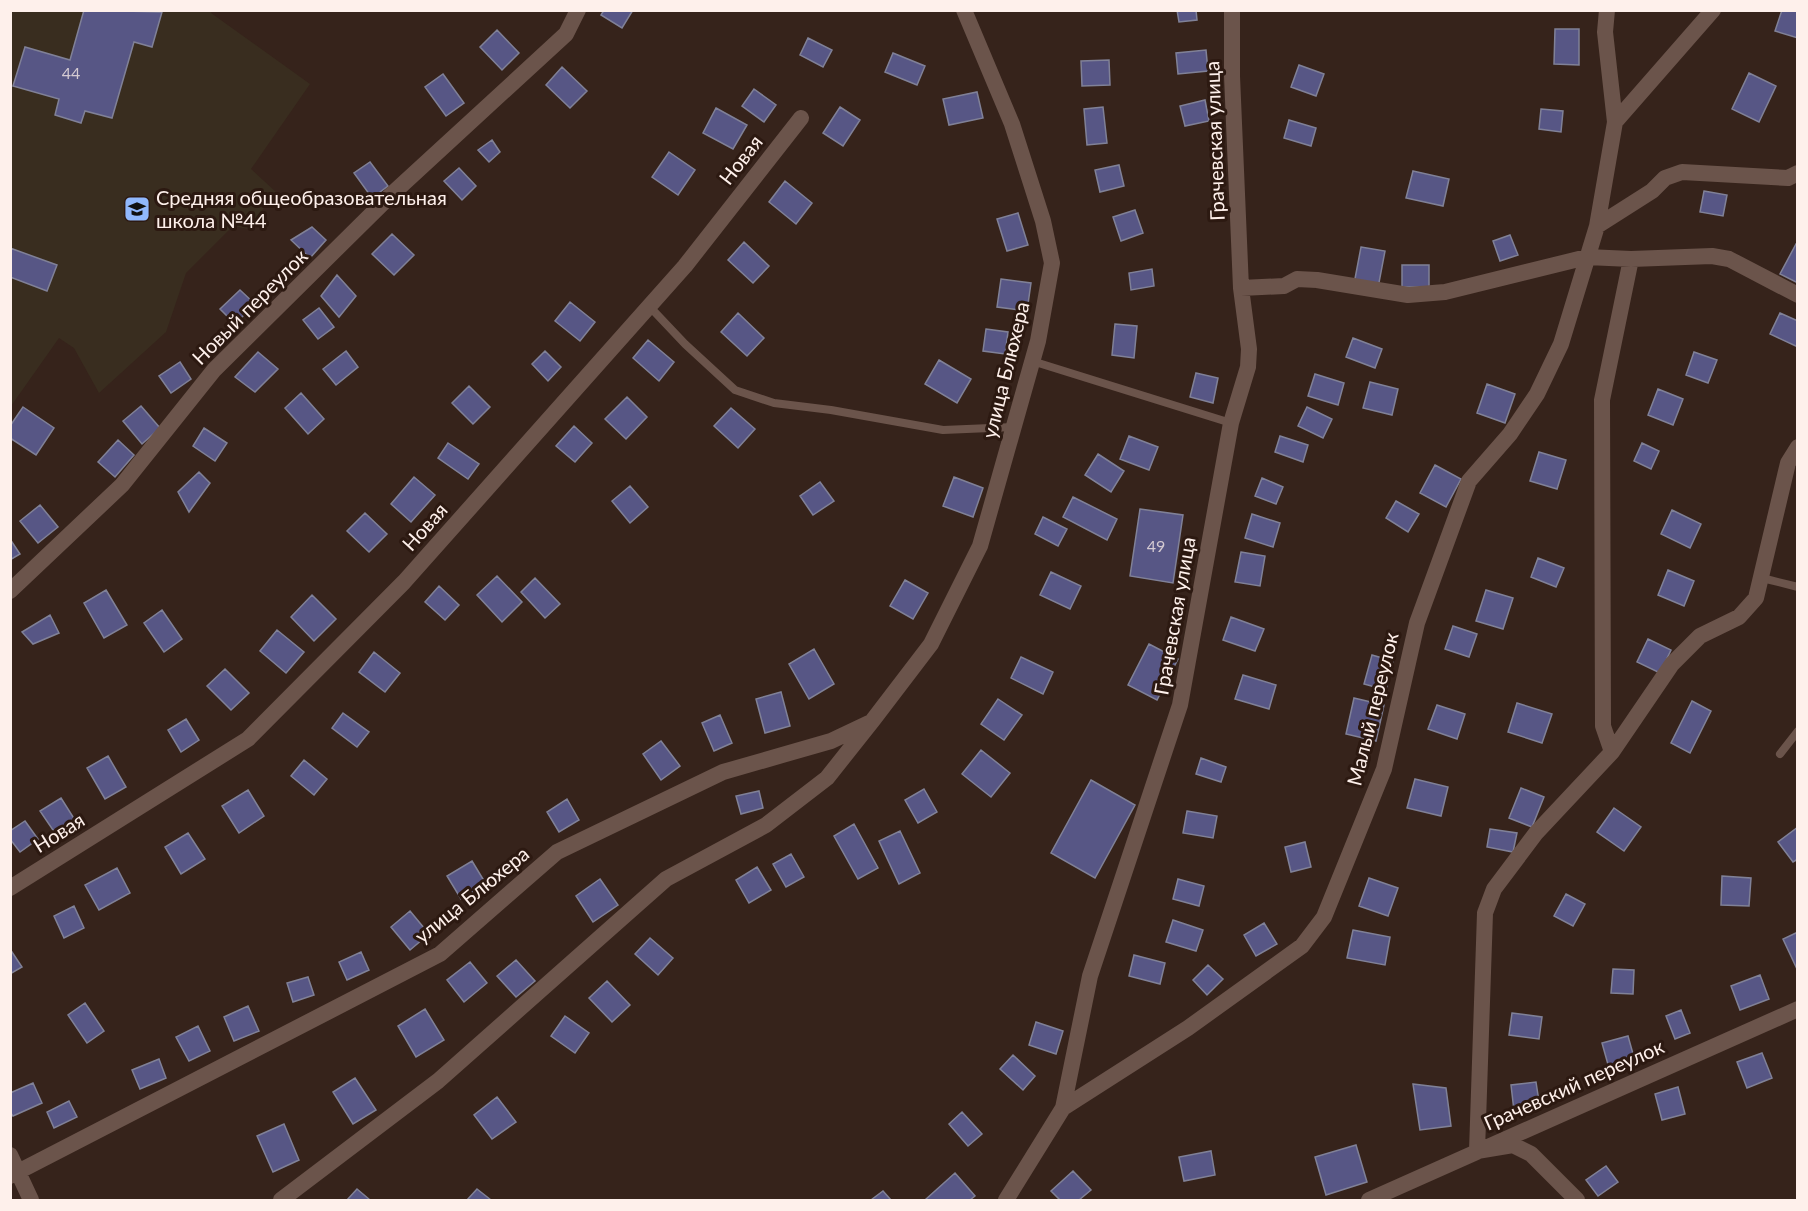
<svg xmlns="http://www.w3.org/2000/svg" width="1808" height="1211" font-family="Lato,sans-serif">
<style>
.education{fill:#392d1f}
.building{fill:#575685;stroke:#808197;stroke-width:1.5}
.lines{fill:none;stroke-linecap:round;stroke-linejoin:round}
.lane{stroke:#6b544b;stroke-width:8}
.street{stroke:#6b544b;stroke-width:16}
.labels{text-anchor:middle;stroke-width:6;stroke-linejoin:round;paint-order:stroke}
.number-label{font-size:16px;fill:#d4cad2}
.street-label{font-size:20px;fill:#fef0eb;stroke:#2c1911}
.poi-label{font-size:20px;fill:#fef0eb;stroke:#2c1911;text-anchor:start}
</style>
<rect width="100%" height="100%" fill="#36231b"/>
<!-- education -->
<path class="education" d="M11,11H212L211,13L310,84L251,169L276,192L248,229L233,226L186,273L166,332L99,393L74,348L59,338L11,406Z"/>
<!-- building -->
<path class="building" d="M84,10L162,12L152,47L134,42L112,118L85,111L81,123L55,115L59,99L13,86L25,47L70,60Z
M604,10H633L622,28L601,15Z
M1177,10H1196L1197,20L1179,22Z
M1782,10H1798V38L1775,31Z
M1555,29H1579V65L1554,64Z
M497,30L519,53L502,70L480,47Z
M808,38L832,50L823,67L800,55Z
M1206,50L1208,71L1178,74L1176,53Z
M893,53L925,66L917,85L885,72Z
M1109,60L1110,85L1082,86L1081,61Z
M1299,65L1324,74L1316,96L1291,87Z
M562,67L587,91L570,108L546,85Z
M1749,73L1776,86L1759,122L1732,109Z
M443,74L464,103L446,116L425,87Z
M754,89L776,105L764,122L742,106Z
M977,92L983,118L949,125L943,99Z
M1205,100L1209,121L1185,126L1180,106Z
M840,107L860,120L843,146L823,133Z
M1103,107L1107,143L1087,145L1084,109Z
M716,108L747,125L733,149L703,133Z
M1541,109L1563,111L1561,132L1539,129Z
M1289,120L1316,128L1311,146L1284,138Z
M492,140L500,152L489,162L478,150Z
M669,152L695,170L678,195L652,177Z
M370,162L388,186L372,198L354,173Z
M1119,165L1124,186L1100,192L1095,170Z
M459,168L476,186L462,200L444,181Z
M1413,171L1449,179L1443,206L1406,198Z
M785,181L812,203L796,224L769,202Z
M1704,191L1727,195L1723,216L1700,212Z
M1135,210L1143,233L1121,241L1113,217Z
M1018,213L1028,245L1007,251L997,219Z
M312,227L326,240L310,258L291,240Z
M392,234L414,255L394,275L372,254Z
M1510,235L1518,255L1500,261L1493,241Z
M744,242L769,266L753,283L728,260Z
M1796,244L1798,245V283L1780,274Z
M1361,247L1385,251L1378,288L1354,284Z
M10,248L57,265L47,291L10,277Z
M1402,265H1429V287H1402Z
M1152,269L1154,286L1131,290L1129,273Z
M337,275L356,296L339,317L321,296Z
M1001,279L1031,283L1027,311L997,307Z
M240,290L255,304L235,324L220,309Z
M570,302L595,322L580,341L555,321Z
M319,308L334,327L318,339L303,320Z
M738,313L764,338L747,356L721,332Z
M1780,313L1798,321V347L1770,334Z
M1115,324L1137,326L1134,358L1112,355Z
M986,329L1008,332L1005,354L983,351Z
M1353,338L1382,349L1375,368L1346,357Z
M648,340L674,362L659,381L633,358Z
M346,351L358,367L336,385L323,369Z
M545,351L561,367L548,381L532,364Z
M258,352L278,369L255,392L235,377Z
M1694,352L1717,360L1708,383L1686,375Z
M939,360L971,379L957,403L925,384Z
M180,362L191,379L171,393L159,376Z
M1196,373L1218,378L1213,403L1190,397Z
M1315,374L1344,383L1338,405L1308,396Z
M1370,382L1398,389L1392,415L1363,408Z
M1487,384L1515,394L1505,423L1477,413Z
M469,386L490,407L473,424L452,403Z
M1658,389L1683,399L1673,425L1648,415Z
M301,393L324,419L308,434L285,408Z
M627,397L647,417L626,439L605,419Z
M141,406L160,428L142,444L123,421Z
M23,407L54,428L36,455L10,438V426Z
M1307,407L1332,419L1323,438L1298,426Z
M731,408L755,429L738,448L714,426Z
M574,426L592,443L575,462L556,446Z
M204,428L227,443L215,461L193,446Z
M1129,436L1158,447L1149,470L1120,459Z
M1280,436L1308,445L1303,462L1275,452Z
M118,440L134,455L115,477L98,462Z
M448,443L479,464L468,479L438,458Z
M1642,443L1659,451L1651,469L1634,461Z
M1539,452L1566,460L1557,489L1530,481Z
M1098,454L1124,471L1111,492L1085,475Z
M1435,465L1461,479L1446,507L1420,493Z
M199,472L210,483L189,512L178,492Z
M414,477L435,495L411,522L391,504Z
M954,477L983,488L973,517L943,506Z
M1262,478L1283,487L1276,504L1255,496Z
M820,482L834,501L813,515L800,496Z
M630,486L648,507L630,523L612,501Z
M1073,497L1117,519L1107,540L1063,517Z
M1396,501L1419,514L1408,532L1386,518Z
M40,505L58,527L38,543L20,521Z
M1140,509L1183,515L1173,583L1130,576Z
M1672,510L1701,524L1690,548L1661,534Z
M365,513L387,534L369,552L347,531Z
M1252,514L1280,523L1273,547L1245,538Z
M1043,517L1067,529L1058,546L1035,534Z
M10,539L20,554L10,560Z
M1241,552L1265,556L1260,586L1235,582Z
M1538,558L1564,568L1556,587L1531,577Z
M1668,570L1694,581L1684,606L1658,595Z
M1051,572L1081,586L1070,609L1040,595Z
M497,576L522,602L502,622L477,595Z
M535,578L560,604L545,618L521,592Z
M905,580L928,593L913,619L890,606Z
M439,586L459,605L445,620L425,602Z
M106,590L127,625L104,638L84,603Z
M1486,590L1513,598L1503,629L1476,621Z
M312,595L336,619L314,641L291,617Z
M162,610L182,639L164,652L144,623Z
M50,615L59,633L33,644L22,632Z
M1231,617L1264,629L1255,651L1223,640Z
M1453,626L1477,634L1469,657L1445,649Z
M277,630L304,652L286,673L260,651Z
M1648,639L1671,650L1660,673L1637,662Z
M1149,644L1178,659L1157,700L1128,685Z
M814,649L834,684L809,699L789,664Z
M374,652L400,673L385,692L359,672Z
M1372,655L1393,661L1386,690L1364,684Z
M1021,657L1053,672L1043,694L1011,678Z
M225,669L249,693L231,710L207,686Z
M1243,675L1276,685L1269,709L1235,699Z
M781,692L790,726L765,733L756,699Z
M1354,698L1384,705L1376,741L1346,734Z
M998,699L1022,715L1004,740L981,724Z
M1692,701L1711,711L1690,753L1671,743Z
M1517,703L1552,714L1542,743L1508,732Z
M1437,705L1465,714L1457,739L1428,729Z
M343,713L369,732L357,747L332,728Z
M720,715L732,743L714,751L702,723Z
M186,719L199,740L181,752L168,730Z
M661,741L680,766L661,780L643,754Z
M981,750L1010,773L991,797L962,774Z
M108,756L126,787L105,799L87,768Z
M1201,758L1226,767L1221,782L1196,774Z
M304,760L327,779L314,795L291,776Z
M1415,779L1448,787L1441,816L1407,808Z
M1091,780L1135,805L1095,878L1051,853Z
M1521,788L1544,797L1532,827L1509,818Z
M924,789L937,812L918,823L905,800Z
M248,790L264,816L239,833L222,806Z
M759,791L763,808L741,814L736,796Z
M61,798L75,820L55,833L40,811Z
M567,799L579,820L559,832L547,812Z
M1614,808L1641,827L1624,851L1597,832Z
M1187,811L1217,816L1213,838L1183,833Z
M25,821L38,839L20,852L10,839V831Z
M854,824L878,868L858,879L834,836Z
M1798,827V859L1793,862L1778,842Z
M1490,829L1517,833L1513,852L1487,847Z
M900,831L920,873L899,884L879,841Z
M188,833L205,859L181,874L165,847Z
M1305,842L1311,867L1291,872L1285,847Z
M791,854L804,877L786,887L773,864Z
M472,861L486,884L461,899L447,876Z
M757,867L771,890L749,903L736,880Z
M117,868L130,893L99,910L85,885Z
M1722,876L1751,878L1749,906L1721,905Z
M1369,878L1398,888L1388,916L1359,906Z
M600,879L618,905L593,922L576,896Z
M1178,879L1204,886L1199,906L1173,899Z
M1566,894L1585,904L1573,926L1554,916Z
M74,906L84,928L64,938L54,916Z
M410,911L429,934L410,950L391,927Z
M1173,920L1203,930L1196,951L1166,942Z
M1264,923L1277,944L1256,956L1244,935Z
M1353,930L1390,937L1385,965L1347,958Z
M1798,932V969H1797L1783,939Z
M650,938L673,958L658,975L635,954Z
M10,949L22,967L10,974Z
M361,952L369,970L347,980L339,962Z
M1134,955L1165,963L1160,984L1129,976Z
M516,960L535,981L516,997L497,976Z
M470,962L487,983L464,1002L447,980Z
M1208,965L1223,979L1207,995L1193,980Z
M1613,969L1634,970L1633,994L1611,993Z
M1760,975L1769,999L1740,1010L1731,986Z
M308,977L314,995L293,1002L287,983Z
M607,981L630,1005L612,1022L589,998Z
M85,1003L104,1031L87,1043L68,1015Z
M248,1006L259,1031L234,1041L224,1017Z
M425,1009L444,1040L416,1057L398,1026Z
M1681,1010L1690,1033L1675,1039L1666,1016Z
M1512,1013L1542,1017L1539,1039L1509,1035Z
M565,1016L589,1033L575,1053L551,1036Z
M1036,1022L1063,1031L1056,1054L1029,1045Z
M198,1026L210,1051L189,1061L176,1037Z
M1628,1036L1635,1061L1609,1068L1602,1043Z
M1762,1053L1772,1078L1747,1088L1737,1062Z
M1013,1055L1035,1076L1023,1090L1000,1069Z
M159,1059L166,1078L140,1089L132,1070Z
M355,1078L376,1110L353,1124L333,1092Z
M1536,1082L1540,1108L1514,1111L1511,1085Z
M33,1083L42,1103L13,1116L10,1112V1093Z
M1413,1084L1446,1088L1451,1126L1420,1130Z
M1678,1087L1685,1114L1662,1120L1655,1094Z
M497,1097L516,1122L492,1139L474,1115Z
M69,1101L77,1117L54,1128L47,1112Z
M962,1112L982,1134L968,1146L949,1124Z
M284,1124L299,1160L273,1172L257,1136Z
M1356,1145L1367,1182L1326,1195L1315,1157Z
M1211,1151L1215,1175L1184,1181L1179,1157Z
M1606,1166L1618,1182L1598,1196L1586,1180Z
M1073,1171L1091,1190L1079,1200H1060L1051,1191Z
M955,1173L975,1196L970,1200H925Z
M357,1189L370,1200H347Z
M477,1189L491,1200H467Z
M883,1191L891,1200H871Z"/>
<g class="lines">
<!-- lane -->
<path class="lane" d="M649,306L685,344L735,390L774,403L831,410L943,430L1014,427
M1032,361L1231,423
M1762,578L1798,587
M1780,754L1798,731"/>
<!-- street -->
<path class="street" d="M1607,10L1605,32L1615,122
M1597,226L1652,191L1665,178L1682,172L1788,178L1798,173
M1241,288L1284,286L1297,279L1317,280L1408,295L1445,292L1587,257L1631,259L1712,256L1729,259L1798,295
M10,591L122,485L214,370L392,194L566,34L578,10
M1612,752L1603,726L1602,400L1631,259
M10,888L248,739L404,582L685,266L801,118
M1063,1108L1188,1028L1302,946L1324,917L1384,769L1417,623L1469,481L1510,434L1537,394L1561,344L1597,226L1615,122L1713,10
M10,1155L31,1200
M10,1176L440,954L557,852L723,772L831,741L869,723
M281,1200L438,1081L666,879L766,825L827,778L873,720L931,644L980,546L1038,341L1052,263L1043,221L1012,124L964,10
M1006,1200L1063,1108L1090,976L1180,705L1231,423L1248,367L1249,349L1241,288L1232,76V10
M1369,1200L1798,1009
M1577,1200L1531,1154L1513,1145L1477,1151L1485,913L1494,889L1536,833L1612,752L1672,664L1700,636L1739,617L1756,598L1788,463L1798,447"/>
</g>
<!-- icons -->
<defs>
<symbol id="school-square" viewBox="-11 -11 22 22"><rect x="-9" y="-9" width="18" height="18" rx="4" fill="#90b8fd" stroke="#2c1911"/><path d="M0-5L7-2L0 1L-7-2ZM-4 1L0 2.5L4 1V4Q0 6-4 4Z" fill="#111"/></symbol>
</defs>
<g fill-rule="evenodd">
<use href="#school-square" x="122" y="194" width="30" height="30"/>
</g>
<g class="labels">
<!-- number labels -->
<g class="number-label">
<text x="71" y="79">44</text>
<text x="1156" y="552">49</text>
</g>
<!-- street labels -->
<g class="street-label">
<text transform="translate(1215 141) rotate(-92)" y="7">Грачевская улица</text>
<text transform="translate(741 160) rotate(-52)" y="7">Новая</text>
<text transform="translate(250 307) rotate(-45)" y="7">Новый переулок</text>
<text transform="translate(1006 370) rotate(-76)" y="7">улица Блюхера</text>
<text transform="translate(425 527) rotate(-48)" y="7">Новая</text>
<text transform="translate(1175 616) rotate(-80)" y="7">Грачевская улица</text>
<text transform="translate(1373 709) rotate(-76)" y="7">Малый переулок</text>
<text transform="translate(59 833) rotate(-32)" y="7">Новая</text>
<text transform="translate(472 895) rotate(-39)" y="7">улица Блюхера</text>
<text transform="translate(1574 1085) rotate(-24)" y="7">Грачевский переулок</text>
</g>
<!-- poi labels -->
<g class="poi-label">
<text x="156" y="205">Средняя общеобразовательная<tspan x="156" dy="23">школа №44</tspan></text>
</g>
</g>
<!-- border -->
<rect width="1808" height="1211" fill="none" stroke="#fef0eb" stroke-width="24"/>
</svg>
